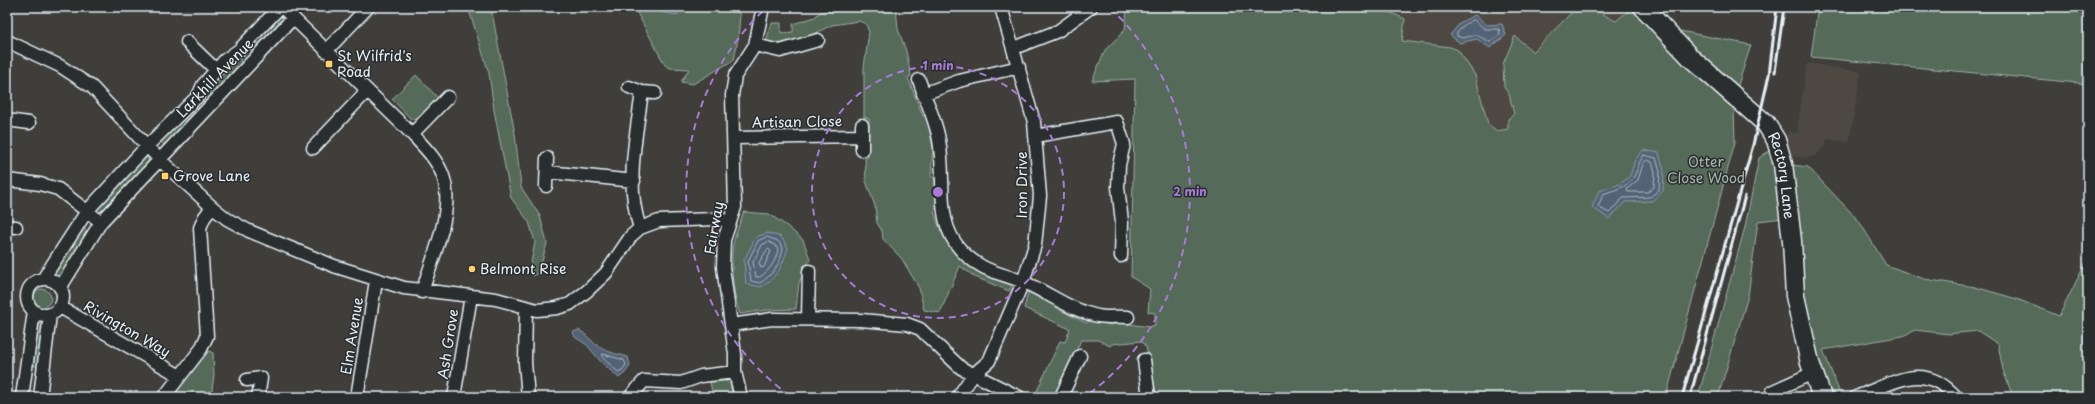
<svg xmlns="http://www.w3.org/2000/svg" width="2095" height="404" font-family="'Playpen Sans',sans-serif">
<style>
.built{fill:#4d4a42}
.green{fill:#546b58;stroke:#9eaea8}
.water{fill:#536475;stroke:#8f9ca9}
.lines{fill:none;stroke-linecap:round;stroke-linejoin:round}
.shore{stroke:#acb9c4;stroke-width:1}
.street-casing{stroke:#e8f1f8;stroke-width:15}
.secondary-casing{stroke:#e8f1f8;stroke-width:21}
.street{stroke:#2a2d2e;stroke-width:12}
.secondary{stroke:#2a2d2e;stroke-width:18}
.rail{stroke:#e8f1f8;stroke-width:3}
.ring{fill:none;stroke:#a77bd6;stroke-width:2;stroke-dasharray:7 5}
.poi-dot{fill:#ffd166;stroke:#2a2d2e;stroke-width:1.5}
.labels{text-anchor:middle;stroke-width:3;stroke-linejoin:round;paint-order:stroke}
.poi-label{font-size:14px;fill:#e8f1f8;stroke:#2a2d2e;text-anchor:start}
.street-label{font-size:14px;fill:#e8f1f8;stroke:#2a2d2e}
.park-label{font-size:14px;fill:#a5b5b0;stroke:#2a2d2e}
.centre{fill:#a77bd6;stroke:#2a2d2e;stroke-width:2}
.ring-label{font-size:12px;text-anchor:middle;font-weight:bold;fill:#a77bd6;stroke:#2a2d2e;stroke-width:3;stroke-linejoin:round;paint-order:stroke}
</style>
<rect width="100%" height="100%" fill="#3f3e3a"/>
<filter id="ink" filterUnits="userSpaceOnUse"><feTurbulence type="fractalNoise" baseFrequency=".025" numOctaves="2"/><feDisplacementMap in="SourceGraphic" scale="8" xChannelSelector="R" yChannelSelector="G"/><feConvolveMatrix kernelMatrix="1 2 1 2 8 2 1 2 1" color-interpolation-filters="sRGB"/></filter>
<g filter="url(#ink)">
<!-- built -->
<path class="built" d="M1378,7H1580L1574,10L1533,52L1515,36L1503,64L1504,87L1509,94L1514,114L1508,129L1497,131L1488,124L1483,107L1458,50L1450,47L1401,41L1405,19Z
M1592,7H1632L1616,21Z
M1807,63L1861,72L1849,142L1827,139L1824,147L1815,156L1806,158L1793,156L1786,141L1788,132L1797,133Z"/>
<!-- green -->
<path class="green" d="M468,7H491L515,134L521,187L540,216L547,243L539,272L534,276L530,268L535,242L529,222L511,198L494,110L489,73Z
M634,7H734L740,15L738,39L734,60L693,84L681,82L689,69L670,68L665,65Z
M837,7H896L898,29L906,51L911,76L908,78L923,116L927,115L933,148L931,176L935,179L937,207L934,211C947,259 971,263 1013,283L1009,291L975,277L960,266L940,313L924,310L919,288L902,259L883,239L882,231L877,223L875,206L866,181L865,157H868L869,119L864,117V67L869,32L866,24L859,21L832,25L804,39L778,48L765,44L772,23H781V33L793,32V24L815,17L820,12L834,11Z
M1127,7H1378L1405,19L1402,41L1450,47L1458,50L1475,75L1488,124L1497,131L1508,129V119L1514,114L1509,94L1504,87L1503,64L1515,36L1533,52L1574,10C1591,1 1601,15 1616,21L1633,7L1734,110L1735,142L1666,397H1157L1146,347L1141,341L1112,344L1110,346L1098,340H1081L1055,397L1035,395L1060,341L1065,342L1070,329L1024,308L1029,290L1060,305V310L1086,323L1090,320L1111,325L1123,323L1149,327L1155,325V313L1148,312L1150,289L1131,277L1135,79L1092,81L1105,50L1125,30Z
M1818,7H2088V84L1811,57Z
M280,15L283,21L256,51H251L248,44Z
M1675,30L1751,45L1737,88Z
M240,58L242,65L216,94L211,95L208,88L235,59Z
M416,75L439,99L417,120L411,119L392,99Z
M197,105L199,111L168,143L164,145L161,142V138Z
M1773,148L1783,218L1758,221L1748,296L1718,397H1698L1745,227L1759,158Z
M142,157H147L150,163L101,213L98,215L94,212Z
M1783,164L1808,167L1859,221L1886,265L1924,279L1975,287L2017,299L2059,316L2088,258V397H2013L2003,370L1998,344L1978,331L1949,334L1915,330L1903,336L1823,350L1841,396L1827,390L1808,352Z
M744,212L769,214L787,226L803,240L810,259L799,283L796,309L767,310L740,314C733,298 730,263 733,245C735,234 740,223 744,212Z
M85,229L89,234L58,281L54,279L53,275L80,230Z
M33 298a9 9 0 1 1 18 0a9 9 0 1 1-18 0Z
M40,318L44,319L39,366H34L32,364L36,321Z
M205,349L213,353L214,375L211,397H169Z
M726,381L730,384L733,397H713L710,382Z"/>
<!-- water -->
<path class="water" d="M656,7H678V15L659,12Z
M1475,15L1487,25L1502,24L1506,35L1490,48L1477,39L1460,43L1450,35L1461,22Z
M1643,150L1659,153L1664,171L1663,191L1652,201L1625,202L1609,219L1592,207L1599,191L1620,184L1630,176L1635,160Z
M768,233L781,237L788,248C781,268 779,275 761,287L746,284L744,260L756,237Z
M579,330C588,335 592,343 601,348C609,353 619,354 628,357L630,366L625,373L619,378L601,362L587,345L575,337L573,332Z"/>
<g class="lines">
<!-- shore -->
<path class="shore" d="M1474,20L1485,29H1499L1500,34L1490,42L1477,35L1462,38L1457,36V33L1464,25Z
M1644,155L1656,158L1660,172L1659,190L1650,197L1623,198L1609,213L1598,207L1603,194C1613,190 1627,188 1633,178C1638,170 1638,162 1644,155Z
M1647,160L1652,162L1655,172L1654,187L1648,192H1628L1627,189L1638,180L1643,164Z
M767,237L778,241L783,248C781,263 773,275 760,283L751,281L748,261L758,241Z
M769,242L775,245L778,249C776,261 770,270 760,277H756L753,262L762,245Z
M768,249L771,251L764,267L761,268L759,263Z
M603,354L624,360L626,365L622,370L618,372L602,357Z"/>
<defs>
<path id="street" d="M287,12L412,134C424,147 437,159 443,176C455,209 432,259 422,292
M7,41L60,66L92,87L160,160L212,207L227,219L249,231L334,266L404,288L496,299L537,310L557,308L570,304L587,291L606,273L631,236L640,228L659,221L715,219L730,221
M187,42L216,70
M755,45L780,51L818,40
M1014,48L1058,31L1091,7
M326,51L368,7
M919,80C925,99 936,120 939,140C948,189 928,237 983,267C996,274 1010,276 1023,282C1048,292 1071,311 1098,316C1107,318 1118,316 1128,317
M629,87L642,92L655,93
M923,94L959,81L1019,67
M7,120L29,123
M862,125V150
M412,134L448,97
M1035,136L1117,122L1124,144L1119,165L1118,187L1122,222L1121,256
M734,138L861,136
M313,148L367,91
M548,172L634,181
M7,180L40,184L58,189L101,222
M546,186L547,158
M7,226L16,227
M640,228C625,185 636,137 642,92
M43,279L87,211L147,146L198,96L203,85L225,60L239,50L280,7
M27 297a18 18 0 1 1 36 0a18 18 0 1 1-36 0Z
M60,288L101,222L293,18
M60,307L180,376
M526,308L525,363L528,397
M808,319L809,271
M731,325L772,319L861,320L907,324L920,329L961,368L1019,397
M1144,360L1149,397
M247,380L261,378L258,397
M22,397L34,311
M40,397L50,314
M164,397L201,349L207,336L200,228L204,218L212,207
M357,397L376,281
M454,397L471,296
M630,397L644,381L681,383L701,376L735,372
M741,397L735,372V354L723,267L724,240L735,207L732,95L735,76L755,45L763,7
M958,397L973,375L989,361L1023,282L1035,245L1040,196L1034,122L1001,7
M1061,397L1080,356
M1770,397L1773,391L1813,373
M1856,397C1895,383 1923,360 1956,397"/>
<g id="secondary">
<path id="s1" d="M1643,7L1691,58L1766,124L1776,140L1783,164L1792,241L1795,296L1810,363L1822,397"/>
</g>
</defs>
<!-- street casing -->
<use href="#street" class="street-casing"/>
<!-- secondary casing -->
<use href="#secondary" class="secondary-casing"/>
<!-- street -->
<use href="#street" class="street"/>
<!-- secondary -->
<use href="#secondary" class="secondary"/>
<!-- rail -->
<path class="rail" d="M1775,72L1784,7
M1682,397L1753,145L1769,75L1777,7
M1690,397L1745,196"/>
</g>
</g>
<!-- distance rings -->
<g class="ring">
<circle cx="938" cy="192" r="126"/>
<path d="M790 396A252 252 0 0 1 766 8M1110 8A252 252 0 0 1 1086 396"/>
</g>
<!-- markers -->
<g class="poi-dot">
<rect x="325" y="60" width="8" height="8" rx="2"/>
<rect x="161" y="172" width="8" height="8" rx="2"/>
<circle cx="472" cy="269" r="4"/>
</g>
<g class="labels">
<!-- poi labels -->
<g class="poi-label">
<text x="337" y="61">St Wilfrid's<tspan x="337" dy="16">Road</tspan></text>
<text x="173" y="181">Grove Lane</text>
<text x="480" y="274">Belmont Rise</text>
</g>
<!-- street labels -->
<g class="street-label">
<text transform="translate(215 78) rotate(-46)" y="5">Larkhill Avenue</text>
<text transform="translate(797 122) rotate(-1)" y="5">Artisan Close</text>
<text dy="5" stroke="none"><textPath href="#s1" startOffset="225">Rectory Lane</textPath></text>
<text transform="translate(1022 185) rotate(-90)" y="5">Iron Drive</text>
<text transform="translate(714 228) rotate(-80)" y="5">Fairway</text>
<text transform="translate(127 329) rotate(30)" y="5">Rivington Way</text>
<text transform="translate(352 336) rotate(-81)" y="5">Elm Avenue</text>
<text transform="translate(448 344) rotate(-81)" y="5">Ash Grove</text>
</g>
<!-- park labels -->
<g class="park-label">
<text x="1706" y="167">Otter<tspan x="1706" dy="16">Close Wood</tspan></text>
</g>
</g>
<circle cx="938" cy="192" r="6" class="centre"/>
<g class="ring-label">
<text x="938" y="70">1 min</text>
<text x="1190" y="196">2 min</text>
</g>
<!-- margin -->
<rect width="2095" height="404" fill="none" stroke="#2a2d2e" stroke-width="24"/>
<rect x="12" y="12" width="2071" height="380" fill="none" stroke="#e8f1f8" stroke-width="1.5" filter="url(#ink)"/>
</svg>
